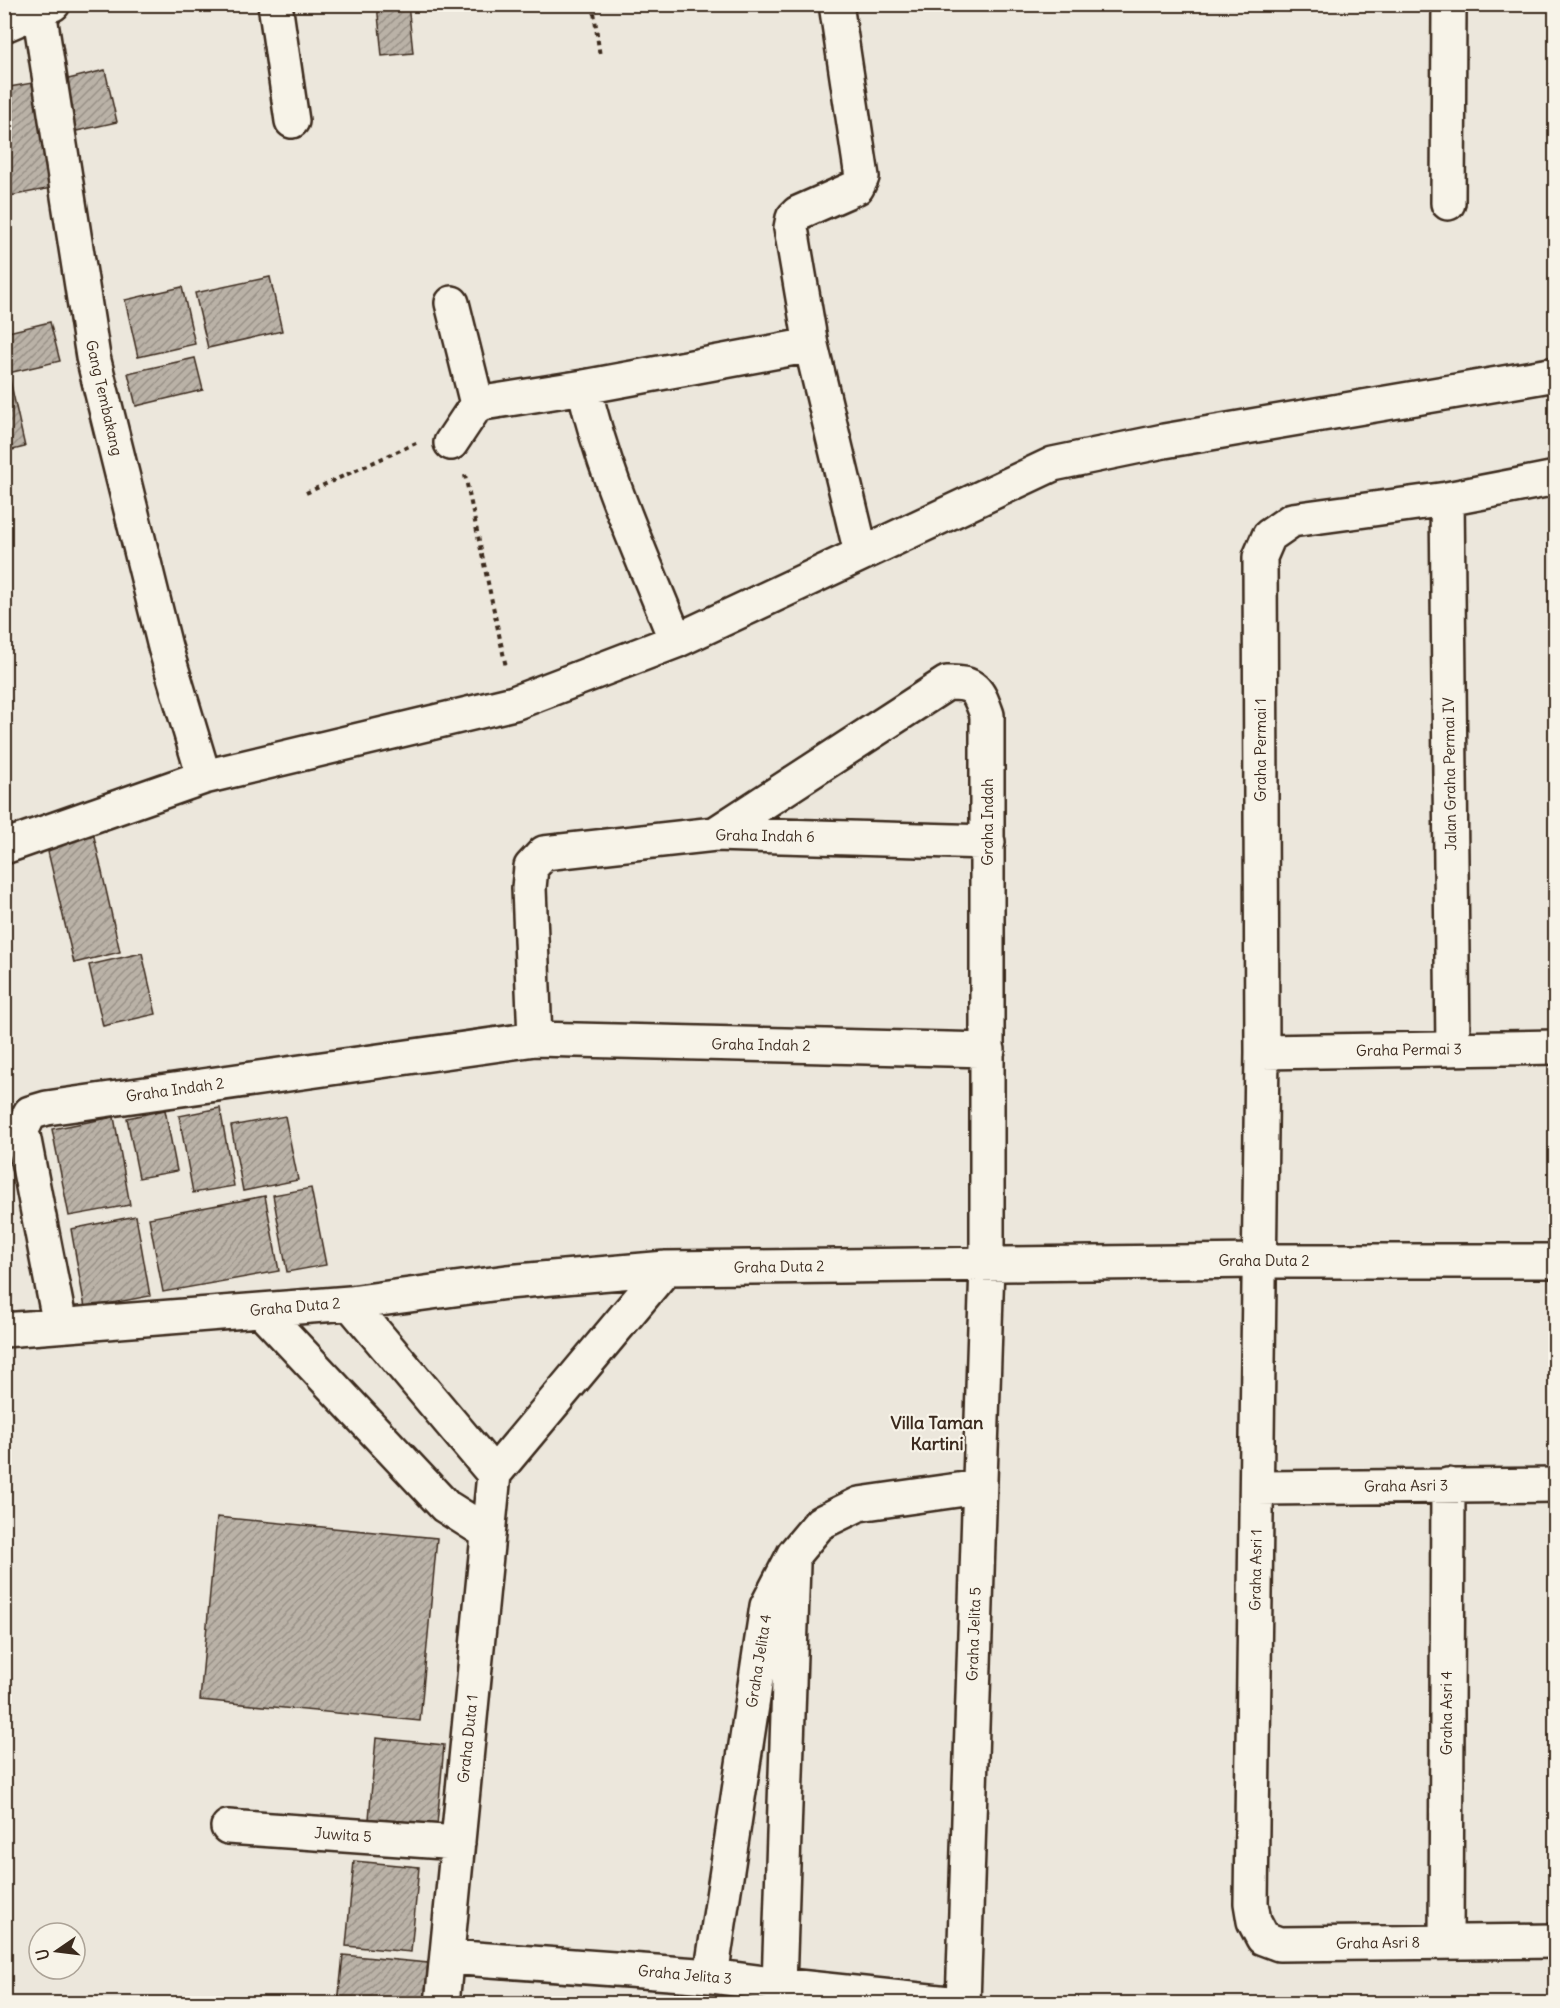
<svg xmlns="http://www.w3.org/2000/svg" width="1560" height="2008" font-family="Delius,sans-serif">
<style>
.building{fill:url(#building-hatch);stroke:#3b2a1e;stroke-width:1.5}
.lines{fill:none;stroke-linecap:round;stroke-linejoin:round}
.street-casing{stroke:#3b2a1e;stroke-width:38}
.secondary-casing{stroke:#3b2a1e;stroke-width:38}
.path{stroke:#3b2a1e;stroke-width:4;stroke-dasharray:4.5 4.5;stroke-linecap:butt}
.street{stroke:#f7f3e8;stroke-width:33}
.secondary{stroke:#f7f3e8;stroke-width:33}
.labels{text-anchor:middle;stroke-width:4.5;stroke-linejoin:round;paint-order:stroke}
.street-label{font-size:15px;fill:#3b2a1e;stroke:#f7f3e8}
.quarter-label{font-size:18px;font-weight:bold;fill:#3b2a1e;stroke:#f7f3e8}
</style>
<defs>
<pattern id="building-hatch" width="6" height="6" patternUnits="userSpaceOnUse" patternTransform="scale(1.5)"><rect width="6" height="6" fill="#bab2a7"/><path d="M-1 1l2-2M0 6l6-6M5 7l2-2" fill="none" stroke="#989187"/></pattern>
</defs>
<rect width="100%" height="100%" fill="#ece7dc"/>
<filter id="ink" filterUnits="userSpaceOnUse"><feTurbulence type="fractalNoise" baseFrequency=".0167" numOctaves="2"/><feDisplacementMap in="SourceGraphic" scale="12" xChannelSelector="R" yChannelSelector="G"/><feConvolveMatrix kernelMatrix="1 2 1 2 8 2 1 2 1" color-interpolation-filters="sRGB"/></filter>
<g filter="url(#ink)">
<!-- building -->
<path class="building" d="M377,4H408L413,53L382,56Z
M105,70L117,122L63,134L52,83Z
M32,83L52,188L4,197V88Z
M270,277L282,331L208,348L195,293Z
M182,287L195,344L138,357L125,300Z
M50,322L60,361L4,374V333Z
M195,358L203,390L136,406L128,373Z
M10,380L25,447L4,452V381Z
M93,832L120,952L74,963L46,843Z
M142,953L156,1014L103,1026L89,965Z
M220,1108L234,1186L193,1193L179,1116Z
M165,1110L177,1171L139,1178L127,1118Z
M285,1116L298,1180L243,1191L231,1126Z
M114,1117L130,1205L69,1216L52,1129Z
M311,1188L326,1265L287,1272L273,1195Z
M265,1196L279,1271L163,1292L149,1218Z
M136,1216L150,1296L85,1308L71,1229Z
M217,1517L437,1538L420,1721L200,1700Z
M376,1738L444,1745L437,1825L369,1819Z
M354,1861L419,1867L411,1952L346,1946Z
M343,1955L428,1963L424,2004H338Z"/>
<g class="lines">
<defs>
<path id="street" d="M53,4L39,10L93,357L165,647L204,777
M275,4L292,121
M836,4L862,177L857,187L798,213L793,218L791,228L811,345L861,553
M1448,203L1449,4
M452,303L477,404
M584,387C604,475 643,558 676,641
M451,443L477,404L584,387L811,345
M1556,478L1447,499L1292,520L1269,536L1260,557L1262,1052L1251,1903L1254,1921L1263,1938L1279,1944L1556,1941
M1447,499L1453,1049
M715,834L947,683C975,682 978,690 987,715V1265L963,2004
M4,847L204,777L514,703L676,641L1053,464L1164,441L1556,374
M535,1039L529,888L531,867L544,853L715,834L988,842
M1262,1052L1556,1047
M350,1303L494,1474
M261,1310L445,1506L488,1533
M60,1325L22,1130L30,1113L47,1108L535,1039L988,1050
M4,1330L350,1303L507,1282L666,1268L1260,1261H1556
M1258,1488L1556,1485
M228,1827L458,1843
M1446,1942L1448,1485
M448,1957L711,1976L779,1985L958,2004
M711,1976L767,1606L794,1554L820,1523L859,1504L979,1487
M779,1985L793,1564
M442,2004L494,1474L666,1268"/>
<path id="secondary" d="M4,25L39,10L40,4"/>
</defs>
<!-- street casing -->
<use href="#street" class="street-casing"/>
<!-- secondary casing -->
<use href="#secondary" class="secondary-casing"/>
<!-- path -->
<path class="path" d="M593,4L600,57
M465,475L506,667
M306,493L416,443"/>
<!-- street -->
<use href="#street" class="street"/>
<!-- secondary -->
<use href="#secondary" class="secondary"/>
</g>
</g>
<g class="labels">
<!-- street labels -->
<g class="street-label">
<text transform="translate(104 398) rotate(77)" y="5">Gang Tembakang</text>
<text transform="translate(1261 750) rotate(-90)" y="5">Graha Permai 1</text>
<text transform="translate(1450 774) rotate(-91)" y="5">Jalan Graha Permai IV</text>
<text transform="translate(988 822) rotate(-90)" y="5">Graha Indah</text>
<text transform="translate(765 836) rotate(1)" y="5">Graha Indah 6</text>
<text transform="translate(761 1045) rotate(1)" y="5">Graha Indah 2</text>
<text transform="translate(1409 1050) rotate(-1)" y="5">Graha Permai 3</text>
<text transform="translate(175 1090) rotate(-8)" y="5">Graha Indah 2</text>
<text x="1264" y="1266">Graha Duta 2</text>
<text transform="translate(779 1267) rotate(-1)" y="5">Graha Duta 2</text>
<text transform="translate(295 1307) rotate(-5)" y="5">Graha Duta 2</text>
<text transform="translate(1406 1486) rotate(-1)" y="5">Graha Asri 3</text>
<text transform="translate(1256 1570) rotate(-89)" y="5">Graha Asri 1</text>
<text transform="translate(974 1634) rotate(-88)" y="5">Graha Jelita 5</text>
<text transform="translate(759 1661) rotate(-81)" y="5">Graha Jelita 4</text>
<text transform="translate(1447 1713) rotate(-90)" y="5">Graha Asri 4</text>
<text transform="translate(468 1739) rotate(-84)" y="5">Graha Duta 1</text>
<text transform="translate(343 1835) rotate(4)" y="5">Juwita 5</text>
<text transform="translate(1378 1943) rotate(-1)" y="5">Graha Asri 8</text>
<text transform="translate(685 1975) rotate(5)" y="5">Graha Jelita 3</text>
</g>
<!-- quarter labels -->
<g class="quarter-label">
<text x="937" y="1429">Villa Taman<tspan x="937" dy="21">Kartini</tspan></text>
</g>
</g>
<!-- margin -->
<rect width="1560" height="2008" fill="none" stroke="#f7f3e8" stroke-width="24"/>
<rect x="12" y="12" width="1536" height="1984" fill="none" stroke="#3b2a1e" stroke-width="2" filter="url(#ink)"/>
<!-- north arrow -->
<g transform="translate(57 1951) rotate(256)"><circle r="28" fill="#f7f3e8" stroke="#aca397" stroke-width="1.5"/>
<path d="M0-4.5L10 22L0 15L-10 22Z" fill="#3b2a1e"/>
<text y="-9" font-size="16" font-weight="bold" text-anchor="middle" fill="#3b2a1e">U</text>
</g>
</svg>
